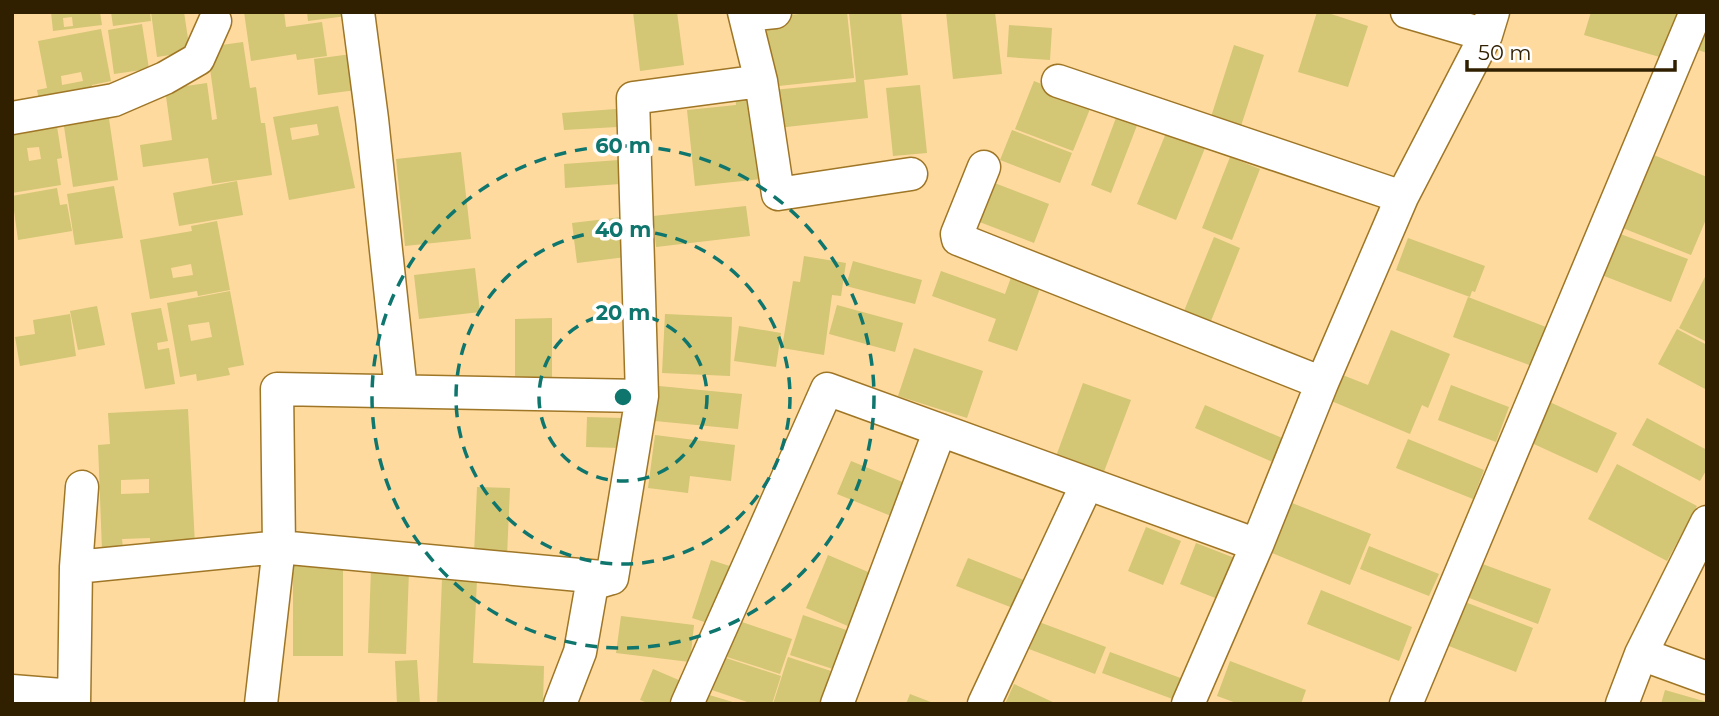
<svg xmlns="http://www.w3.org/2000/svg" width="1719" height="716" font-family="Montserrat,sans-serif">
<style>
.building{fill:#d3c674;fill-rule:evenodd}
.lines{fill:none;stroke-linecap:round;stroke-linejoin:round}
.minor-casing{stroke:#9f7626;stroke-width:35}
.minor{stroke:#fff;stroke-width:32}
.ring{fill:none;stroke:#0f766e;stroke-width:3.5;stroke-dasharray:12 9}
.centre{fill:#0f766e;stroke:#fff;stroke-width:3.5}
.ring-label{font-size:21px;text-anchor:middle;font-weight:bold;fill:#0f766e;stroke:#fff;stroke-width:7;stroke-linejoin:round;paint-order:stroke}
</style>
<rect width="100%" height="100%" fill="#feda9f"/>
<!-- building -->
<path class="building" d="M51,12H100L102,25L53,31ZM72,17L73,26L64,27L63,18Z
M111,12H150L151,21L113,26Z
M151,12H184L190,52L157,57Z
M244,12H284L286,27L322,22L327,56L297,60L296,54L251,61Z
M307,12H353L354,15L308,21Z
M633,12H677L684,65L640,71Z
M818,12H847L854,78L769,87L762,18Z
M901,12L908,75L864,80L868,118L777,128L773,90L856,82L849,13Z
M946,12H995L1002,74L953,79Z
M1317,12H1325L1368,26L1348,87L1298,72Z
M1591,12H1677L1663,58L1584,35Z
M1707,14V53L1686,46Z
M142,24L149,69L114,74L108,30Z
M1009,25L1052,28L1050,60L1007,57Z
M101,29L111,81L92,85L95,99L40,104L37,90L47,88L38,41ZM81,72L83,81L62,85L61,76Z
M243,42L250,88L256,87L261,123H265L272,175L212,184L208,158L143,167L140,145L172,140L165,89L207,83L212,120L217,119L207,47Z
M1234,45L1264,55L1240,129L1210,120Z
M359,53L364,89L318,95L314,59Z
M1034,81L1092,104L1073,151L1015,129Z
M920,85L927,153L893,156L886,88Z
M761,90L770,178L695,186L687,110L736,105L735,93Z
M338,106L355,188L289,200L273,117ZM317,124L319,135L292,140L290,128Z
M1120,107L1141,115L1111,193L1091,185Z
M616,109L617,127L564,130L562,113Z
M108,112L118,180L73,187L62,113Z
M55,114L62,158L57,159L61,185L12,193V122ZM39,147L41,159L29,161L27,148Z
M1012,130L1072,153L1060,183L1000,160Z
M1166,133L1205,148L1176,220L1137,204Z
M461,152L471,239L405,246L396,159Z
M1649,153L1707,177V217L1691,255L1620,227Z
M1230,157L1260,169L1232,240L1202,228Z
M619,160L620,184L565,188L564,164Z
M237,181L243,215L179,226L173,193Z
M992,182L1049,204L1034,243L977,221Z
M114,186L123,238L75,245L67,194Z
M57,188L60,205L67,204L72,231L18,240L12,196Z
M746,206L750,236L656,247L653,216Z
M622,217L626,257L577,263L572,223Z
M217,221L230,290L198,296L197,291L150,299L140,240L192,231L191,226ZM191,264L193,275L173,278L171,268Z
M1615,232L1688,259L1671,302L1599,274Z
M1214,237L1240,248L1211,321L1184,311Z
M1408,238L1485,266L1475,292L1472,291L1470,297L1396,270Z
M804,256L846,263L841,296L832,295L824,355L782,348L793,281L800,282Z
M853,261L922,280L915,304L846,286Z
M475,268L480,312L419,319L414,275Z
M1014,269L1043,280L1017,351L988,341L996,319L932,296L941,271L1005,294Z
M1707,273V342L1679,328Z
M230,291L244,365L228,368L230,375L197,381L196,374L180,377L167,303ZM209,322L212,337L191,341L188,325Z
M1468,297L1546,327L1532,366L1453,337Z
M837,305L903,323L895,352L829,334Z
M97,306L105,345L78,350L70,311Z
M161,308L168,341L157,343L158,350L169,348L175,384L145,389L131,313Z
M70,314L76,356L20,366L15,337L35,334L33,320Z
M665,314L732,317L730,376L662,373Z
M552,318V378H515V319Z
M739,326L781,333L776,367L734,361Z
M1677,329L1707,345V390L1658,364Z
M1391,330L1450,354L1428,408L1422,405L1410,434L1329,400L1340,374L1368,385Z
M914,348L983,371L967,418L898,396Z
M1083,383L1131,400L1102,477L1055,459Z
M1451,385L1509,407L1496,442L1438,420Z
M659,386L742,394L738,429L655,421Z
M1541,398L1617,433L1597,473L1523,439Z
M1205,405L1289,441L1284,467L1195,428Z
M188,409L195,545L150,547V538L122,539L123,548L102,550L98,445L110,444L108,413ZM149,479V493L121,494V480Z
M587,417L622,418L621,448L586,447Z
M1647,418L1707,450V469L1700,481L1632,445Z
M655,435L735,445L731,481L690,476L688,493L648,488Z
M1408,439L1484,470L1473,499L1396,468Z
M851,461L905,483L891,516L837,494Z
M1617,464L1697,506L1667,561L1588,519Z
M477,487L510,488L507,556L474,554Z
M1292,503L1371,534L1350,585L1272,553Z
M1146,527L1181,541L1163,585L1128,571Z
M1196,543L1245,562L1228,603L1180,584Z
M1369,546L1439,574L1429,596L1360,569Z
M828,555L880,577L857,630L806,608Z
M968,558L1034,584L1023,612L956,586Z
M711,560L739,569L720,627L692,618Z
M1477,562L1551,589L1538,624L1464,596Z
M293,565H343V656H293Z
M371,569L409,570L406,654L368,653Z
M442,579L477,580L473,663L544,666L543,704H437Z
M1321,590L1412,627L1399,661L1307,624Z
M1457,599L1533,628L1516,672L1441,643Z
M803,615L852,632L839,671L790,655Z
M621,616L694,625L690,662L616,653Z
M739,621L792,639L780,674L727,657Z
M1039,622L1106,647L1095,674L1029,649Z
M1110,652L1186,680L1178,701L1102,673Z
M723,657L781,676L772,704H753L712,690Z
M788,657L831,671L820,704H773Z
M417,660L420,704H397L395,661Z
M1230,661L1306,690L1301,704H1239L1217,696Z
M653,669L688,684L680,704H650L640,700Z
M1014,684L1057,704H1005Z
M1665,690L1707,702V704H1661Z
M706,694L736,703V704H703Z
M910,694L936,704H906Z"/>
<g class="lines">
<defs>
<path id="minor" d="M358,12L372,119L401,391
M1407,12L1486,35
M745,15L775,12
M761,81L778,194L911,174
M1058,81L1402,197
M12,118L114,100L165,78L198,59L215,21
M984,167L957,234L958,239L1322,383
M76,567L279,547L612,578L642,396L633,98L761,81L744,12
M1641,654L1707,678
M12,691L74,696
M74,704L76,567L82,487
M261,704L279,547L277,389L642,396
M560,704L580,652L592,584L612,578
M687,704L827,389L1257,545
M837,704L940,430
M984,704L1087,484
M1188,704L1257,545L1322,383L1402,197L1486,35L1493,12
M1406,704L1696,12
M1622,704L1641,654L1707,522"/>
</defs>
<!-- minor casing -->
<use href="#minor" class="minor-casing"/>
<!-- minor -->
<use href="#minor" class="minor"/>
</g>
<!-- distance rings -->
<g class="ring">
<circle cx="623" cy="397" r="84"/>
<circle cx="623" cy="397" r="167"/>
<circle cx="623" cy="397" r="251"/>
</g>
<circle cx="623" cy="397" r="10" class="centre"/>
<g class="ring-label">
<text x="623" y="153">60 m</text>
<text x="623" y="237">40 m</text>
<text x="623" y="320">20 m</text>
</g>
<!-- border -->
<rect width="1719" height="716" fill="none" stroke="#312000" stroke-width="28"/>
<!-- scale -->
<path d="M1467 60v10h208v-10" fill="none" stroke="#312000" stroke-width="3.5"/>
<text x="1478" y="60" font-size="21" fill="#312000" stroke="#ffffff" stroke-width="5" paint-order="stroke">50 m</text>
</svg>
